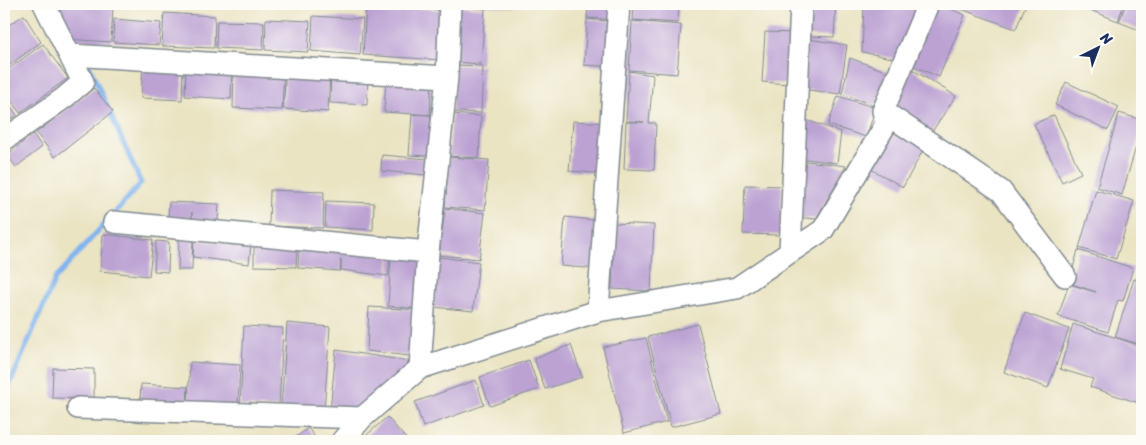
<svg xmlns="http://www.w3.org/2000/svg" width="1146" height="445" font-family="Sriracha,sans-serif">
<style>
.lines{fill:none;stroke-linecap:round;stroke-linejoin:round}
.stream{stroke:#80b4ee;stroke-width:5}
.building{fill:#bba2d3}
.minor-casing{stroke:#828a90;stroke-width:24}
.minor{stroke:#fff;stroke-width:21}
</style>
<rect width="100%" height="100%" fill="#fdfcf7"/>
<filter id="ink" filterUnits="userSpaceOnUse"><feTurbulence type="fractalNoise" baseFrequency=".02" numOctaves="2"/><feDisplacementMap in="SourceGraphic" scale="10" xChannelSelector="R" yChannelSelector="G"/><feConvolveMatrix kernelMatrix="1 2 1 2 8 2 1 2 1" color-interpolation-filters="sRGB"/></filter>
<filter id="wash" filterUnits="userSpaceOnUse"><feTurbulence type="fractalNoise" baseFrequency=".0096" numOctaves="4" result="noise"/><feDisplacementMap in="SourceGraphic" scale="20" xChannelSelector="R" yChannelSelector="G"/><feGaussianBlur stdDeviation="1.12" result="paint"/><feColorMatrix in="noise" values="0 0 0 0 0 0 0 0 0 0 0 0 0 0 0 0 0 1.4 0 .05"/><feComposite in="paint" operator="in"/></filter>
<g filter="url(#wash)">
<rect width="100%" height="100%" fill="#eae4c3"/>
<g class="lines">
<!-- stream -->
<path class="stream" d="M74,34L82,51
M87,61L141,183L113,215
M4,398L55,279L107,221"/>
</g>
<g id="blocks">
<!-- building -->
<path class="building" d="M50,4L113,7L111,42L64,39Z
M469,4H512V7L469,5Z
M588,4H620L619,20L587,18Z
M634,4H679L678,23L633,20Z
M809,4H836L834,37L807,36Z
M864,4H923L897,59L862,52Z
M935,4H939L965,15L939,77L909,64Z
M947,4H1026L1016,29Z
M1081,4H1124L1118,21L1080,6Z
M1126,4H1142V31L1119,22Z
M366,5L444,10L441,60L363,55Z
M457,6L485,8L481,64L453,62Z
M164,13L215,16L214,48L162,46Z
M24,15L41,42L4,69V28Z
M313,16L363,19L360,55L311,51Z
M114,19L161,23L159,45L113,42Z
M266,19L310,21L308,52L265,50Z
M587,19L618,22L615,67L584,65Z
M217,21L264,22L263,50L216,48Z
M632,21L681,25L677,74L629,70Z
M765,32L793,33L790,84L762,82Z
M808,39L847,45L840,94L801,89Z
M43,44L68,78L20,113L4,90V72Z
M850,58L891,73L876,106L842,94Z
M143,64L183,66L182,100L141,98Z
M453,65L483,66L481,113L452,112Z
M186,66L232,68L231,99L185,96Z
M908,67L956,96L929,136L892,112Z
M234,68L284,70L282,110L233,108Z
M286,70L330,72L328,112L283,109Z
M629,71L653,75L649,123H656L654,170L624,169L626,122H644L626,121Z
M331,73L368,74L367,105L330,103Z
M386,76L432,79L430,115L384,112Z
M1066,82L1119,107L1108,130L1055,105Z
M94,88L113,112L55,157L36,133Z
M838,96L876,108L866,137L828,125Z
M4,97L17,115L4,124Z
M1119,113L1142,120V126L1122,195L1097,187Z
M412,114L431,115L428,156L409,155Z
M452,114L481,116L479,158L449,156Z
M1054,115L1081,173L1062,182L1034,124Z
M803,119L841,132L837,163L798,158Z
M573,121L611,123L607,174L569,171Z
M888,121L927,143L903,187L864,165Z
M33,134L42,147L16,167L7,155Z
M382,155L428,159L426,175L381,171Z
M449,157L489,160L485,210L445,207Z
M798,160L846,166L816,219L794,217Z
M745,185L782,186L780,235L743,234Z
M270,190L324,192L323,228L269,226Z
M1096,190L1134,201L1116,259L1079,248Z
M326,201L374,203L373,230L325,227Z
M169,202L219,204L218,221L192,220V212L191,220L168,219Z
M445,208L485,213L479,259L439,255Z
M565,217L603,221L599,269L561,266Z
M614,223L654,225L651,291L612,289Z
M103,234L153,240L149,276L100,271Z
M179,239L193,240L192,270H178Z
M194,240L251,245L249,264L193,257Z
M156,241L169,242L168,272L154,271Z
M254,246L297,248L296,267L254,266Z
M299,248L390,256L388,276L341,270V259L340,271L298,268Z
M1078,250L1133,268L1123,301L1118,300L1108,332L1058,316L1069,284L1096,292L1069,283Z
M391,256L424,258L420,309L388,306Z
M439,257L479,262L473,311L433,307Z
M1134,279L1142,282V345L1115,337Z
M369,307L420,310L417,357L367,351Z
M1025,313L1069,329L1048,388L1004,372Z
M287,323L330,327L324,411L281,408Z
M698,324L721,414L671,427L648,337Z
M1073,324L1142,346V404L1090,387L1093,379L1060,369Z
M244,326L283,328L279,408L240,406Z
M646,338L667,422L624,433L603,347Z
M571,345L582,377L545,389L534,358Z
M336,350L415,362L359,414L330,411Z
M529,360L539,389L490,406L480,377Z
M190,362L240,365L238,406L188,403Z
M53,368L94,369V399L52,398Z
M476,380L484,405L423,427L415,402Z
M141,384L188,387L187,403L140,401Z
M387,417L408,441H360Z
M308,428L318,441H291Z"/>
</g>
</g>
<g filter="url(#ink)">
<use href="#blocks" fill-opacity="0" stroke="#828a90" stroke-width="1"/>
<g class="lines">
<defs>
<path id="minor" d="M70,55L447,77
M883,111L1001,191L1065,276
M4,140L64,98L83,82L44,4
M114,222L428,252
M790,252L801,4
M598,311L619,4
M420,368L428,252L447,77L450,4
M78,408L362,418
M342,441L362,418L420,368L598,311L737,288L823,230L886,124L883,111L928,4"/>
</defs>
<!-- minor casing -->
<use href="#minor" class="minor-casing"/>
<!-- minor -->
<use href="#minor" class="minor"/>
</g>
</g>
<!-- margin -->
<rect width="1146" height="445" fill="none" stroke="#fdfcf7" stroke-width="20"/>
<!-- north arrow -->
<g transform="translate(1098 48) rotate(42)" stroke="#fdfcf7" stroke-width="4" paint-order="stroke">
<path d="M0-4L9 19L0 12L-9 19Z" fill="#1b2f5e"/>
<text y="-8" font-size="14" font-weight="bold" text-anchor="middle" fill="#1b2f5e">N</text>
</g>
</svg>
